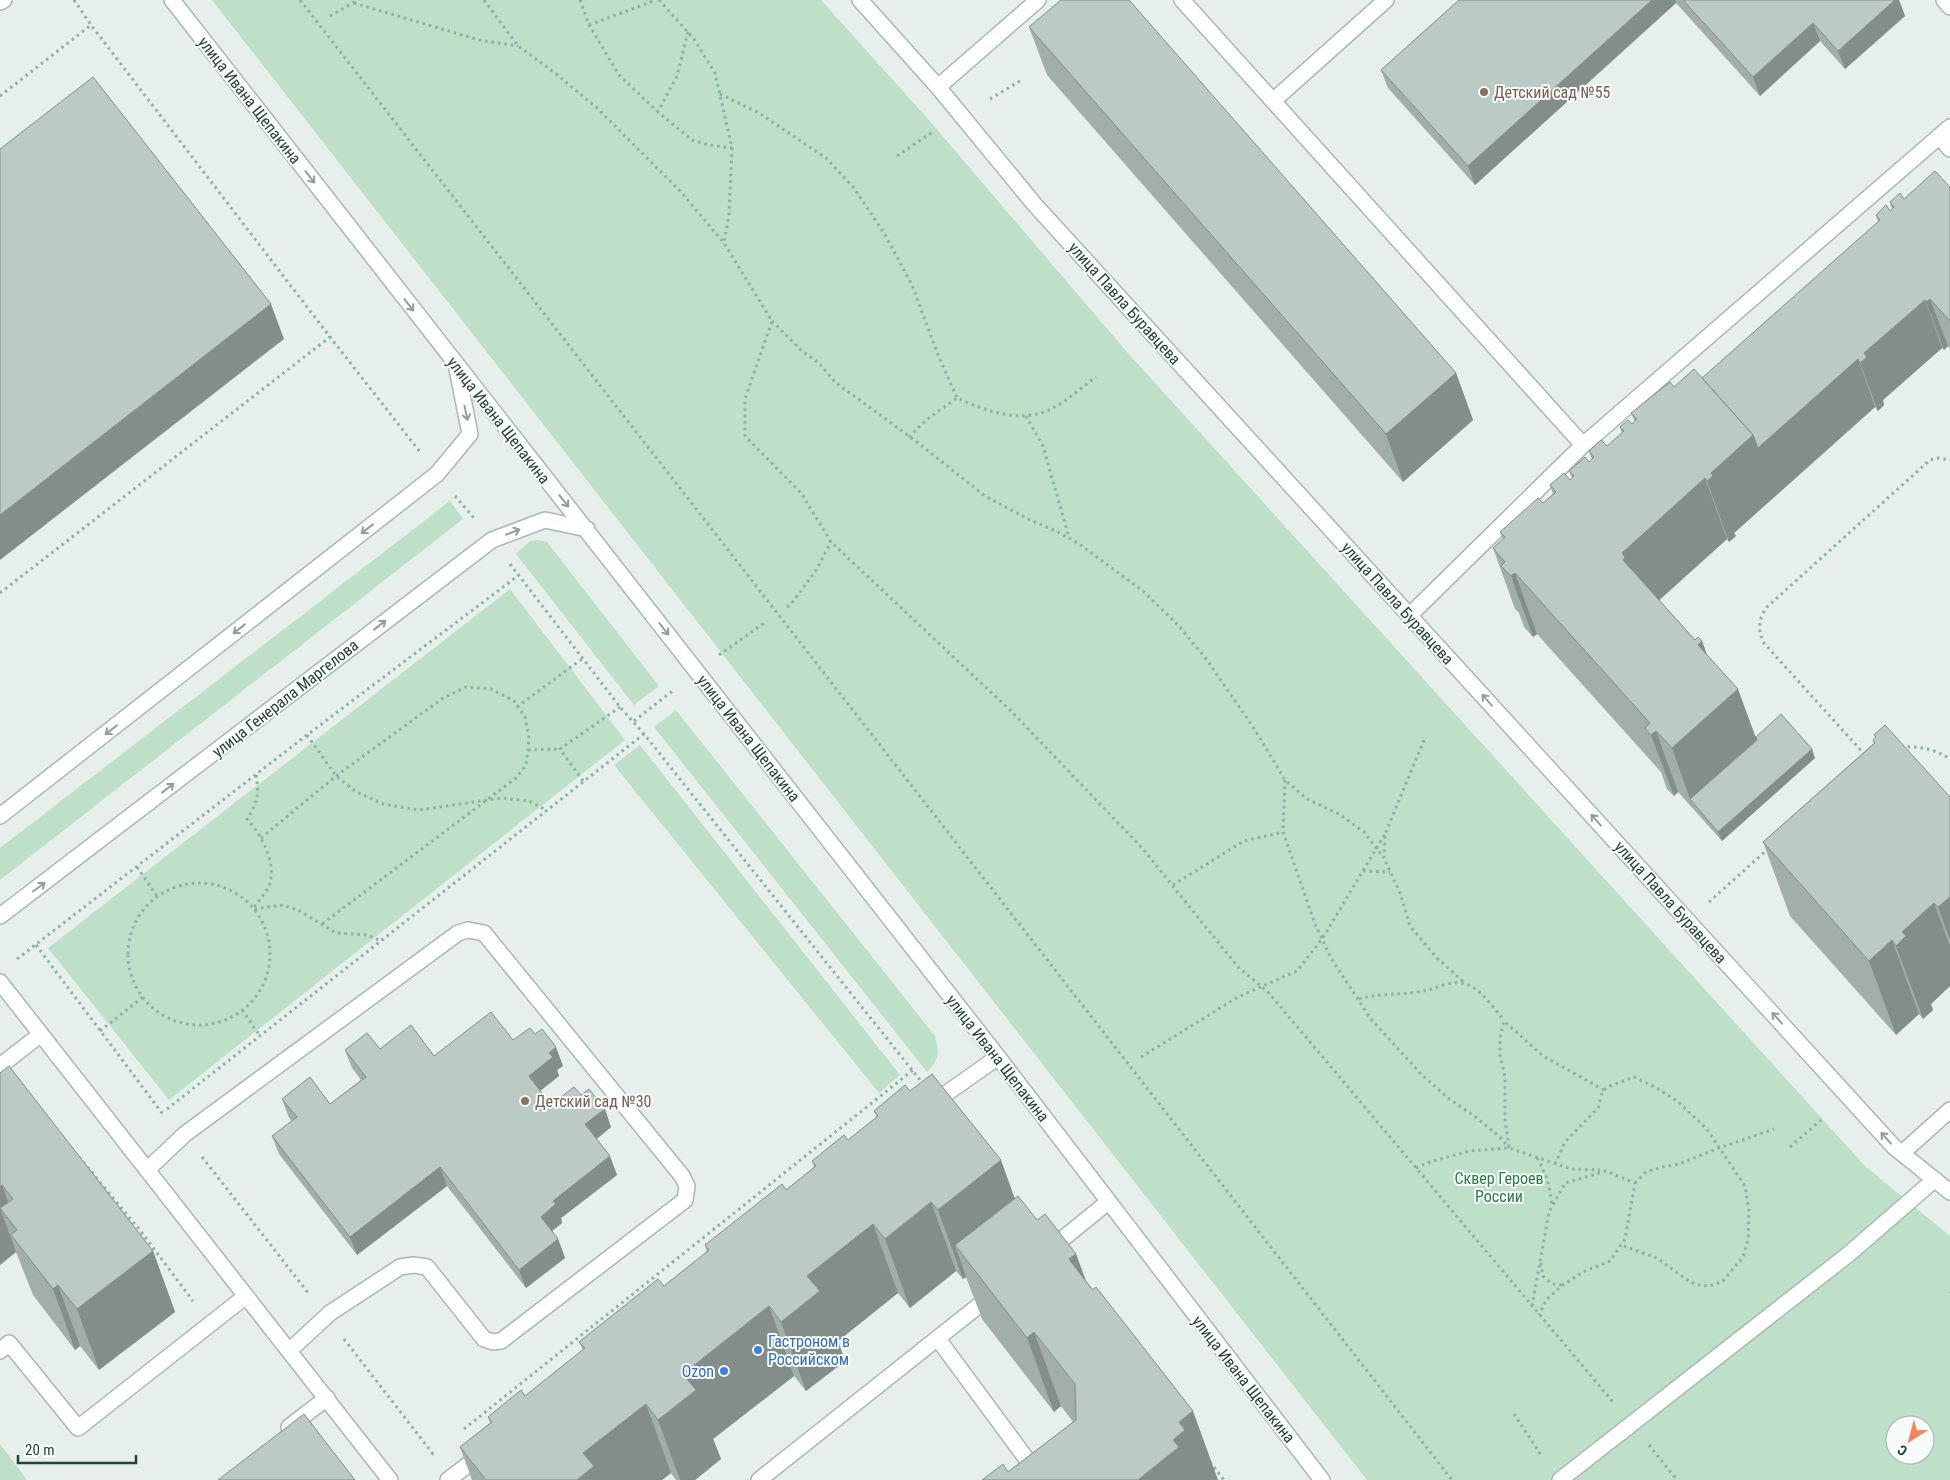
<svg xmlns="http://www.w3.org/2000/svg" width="1950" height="1480" font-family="'Roboto Condensed',sans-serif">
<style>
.green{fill:#bfe0c8;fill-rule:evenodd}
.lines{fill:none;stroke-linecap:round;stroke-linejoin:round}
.minor-casing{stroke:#a8b8b2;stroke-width:18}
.path{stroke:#86b3a5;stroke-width:3;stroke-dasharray:2.5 4;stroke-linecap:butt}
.minor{stroke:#fff;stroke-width:15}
.wall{fill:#a1aea9}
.shaded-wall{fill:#838d89}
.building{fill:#bbcac4;stroke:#838d89}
.oneway{stroke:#92a09c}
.education-dot{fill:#8d6e63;stroke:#f7fbf9;stroke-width:2}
.shop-dot{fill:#3f7fe0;stroke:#f7fbf9;stroke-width:2}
.labels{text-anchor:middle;stroke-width:4;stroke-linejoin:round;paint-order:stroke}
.education-label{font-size:16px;fill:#785e54;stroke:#f7fbf9;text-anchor:start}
.street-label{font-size:16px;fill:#24423a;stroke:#f7fbf9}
.park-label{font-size:16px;fill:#2d7a4b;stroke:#f7fbf9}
.shop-label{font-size:16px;fill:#366cbe;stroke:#f7fbf9;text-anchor:start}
</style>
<rect width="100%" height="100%" fill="#e6efeb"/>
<!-- green -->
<path class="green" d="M212,0H821L928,119L1127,352L1865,1166L1950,1236V1480H1367ZM1895,1425H1925V1455H1895Z
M450,501L463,519L0,880V848Z
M538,540L547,542L659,686L634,705L516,554L530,541Z
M510,589L625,740L169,1100L48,948Z
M676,710L935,1036C939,1054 940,1058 927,1072L654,727Z
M640,745L900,1075L879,1093L614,765Z
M0,1444L27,1480H0Z"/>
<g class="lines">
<defs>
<path id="minor" d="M172,0L998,1057L1322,1480
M860,0L938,87L1035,205L1894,1147L1950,1192
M1182,0L1583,445L1950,127
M1944,0L1950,7
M0,2L4,0
M938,87L1038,0
M1273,101L1386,0
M1939,136L1950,149
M1410,615L1583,445
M0,816L437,474L470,434L457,369
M0,916L492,540L545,520L587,529
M0,982L390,1480
M0,1066L41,1034
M930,1105L998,1057
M1902,1153L1950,1110
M147,1170L185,1134L458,933L468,930L484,933L682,1176L687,1186L685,1200L501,1341L493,1342L484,1339L427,1267L413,1265L400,1267L330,1313L289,1351
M1049,1250L1108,1202
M938,1339L1042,1480
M0,1351L9,1343L78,1428L246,1296
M289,1427L327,1398
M448,1480L482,1454
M759,1480L992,1295
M1560,1480L1850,1253L1934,1180"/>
</defs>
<!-- minor casing -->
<use href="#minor" class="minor-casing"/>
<!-- path -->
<path class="path" d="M74,0L91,25L330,337L420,452
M300,0L1452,1480
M484,0L518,46L555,73L597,108L681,192L724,243L772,321L745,399V436L801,493L831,542L1010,710L1143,849L1238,967L1268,992L1613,1402
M580,0L589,25L619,75L658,112
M659,0L694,39L715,73L732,148L729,215L724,243
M354,3L479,40L518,46
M330,16L358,0
M589,25L656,0
M688,32L677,76L658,112L692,140L709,145L732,148
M720,94L759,113L826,158L854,188L884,233L912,285L938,355L957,398C986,411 1021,424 1051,409C1067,401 1082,387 1096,377
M0,96L91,25
M990,99L1020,81
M897,156L934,131
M772,321L802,351L819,363L835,382L917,442L985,496L1030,520L1058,532L1078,543L1143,591L1179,626L1207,660L1255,730L1285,780L1307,799L1339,814L1364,832L1384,858
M1026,416L1043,446L1069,537
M909,437L926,420L957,398
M455,496L474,518
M510,564L620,707L644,734L920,1080
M0,593L330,337
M787,607L791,604L815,572L831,542
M719,655L767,621
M517,707L583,658
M634,721L675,689
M307,735L336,776L355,791L383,804L419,810L501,798L529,801L546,810
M1424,740L1385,834L1384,858L1400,893L1410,926L1436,957L1466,984
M1901,747C1919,746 1935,749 1950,759
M528,750L560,749
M1865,755L1763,642C1758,628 1758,620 1767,607L1930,460L1938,458L1950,460
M256,775C259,795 258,802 247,819C261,835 276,861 270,883C268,891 258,901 253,909L283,905L300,911L336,933L368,935L381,941
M1285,780L1283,832L1315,924L1331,958L1370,1018L1421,1074L1448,1098L1473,1115L1500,1137L1509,1148
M583,781L560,749L620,707
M261,838L336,776L443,698L466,687L491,689L514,701L525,717L529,738L528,750L526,765L516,778L322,924
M137,867L157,896
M1363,871L1390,872
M128 954a71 71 0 1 1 142 0a71 71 0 1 1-142 0Z
M1173,885L1244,841L1283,832
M1709,902L1768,849
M36,945L162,1113L165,1116
M17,959L307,735L519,575
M1359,999C1382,992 1408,996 1432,989C1442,986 1454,980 1466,984C1480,988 1496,1010 1504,1021
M242,1010L260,1036
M100,1031L143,997
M1141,1057L1238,997L1297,971L1322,939L1385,834
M167,1109L644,734
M1509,1147L1505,1119V1077L1500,1055V1037L1504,1021L1543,1056L1604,1090
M1790,1147L1821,1120
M79,1157L139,1229L193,1301
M202,1157L309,1294
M1537,1158C1546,1173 1550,1187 1552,1205
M1555,1164L1565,1142L1598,1108L1602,1093L1607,1087L1634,1077L1655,1087L1677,1101L1706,1128L1745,1186L1749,1211L1748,1240L1743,1257L1723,1281L1714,1285L1702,1286L1690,1282L1657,1258L1621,1245
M1416,1168L1430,1162L1469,1151L1509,1148L1571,1169L1600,1170
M1635,1183L1646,1172L1662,1167L1679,1164L1719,1148L1774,1129
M1541,1263L1543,1276L1552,1284L1563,1285
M1950,1293V1292
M1532,1306L1549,1212L1565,1183L1606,1171L1635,1183L1625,1239L1610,1261L1583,1272L1563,1285L1546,1300L1539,1315
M344,1339L433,1454L436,1452
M1514,1414L1541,1455
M464,1429L913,1070
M1649,1445L1677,1480
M1210,1462L1224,1480"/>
<!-- minor -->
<use href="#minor" class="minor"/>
</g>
<!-- wall -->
<path class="wall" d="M1459,0H1899L1905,16L1845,69L1820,41L1760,96L1676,3L1475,185L1388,88L1381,70Z
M1029,27L1456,373L1473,420L1403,482L1047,75Z
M1950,187V349L1948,346L1944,350L1942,348L1883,400L1884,405L1878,411L1875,407L1734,533L1736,536L1729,542L1727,539L1659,600L1695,640L1702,641L1706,653L1756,737L1815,758L1722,841L1678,792L1674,796L1667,789L1661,772L1537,634L1533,637L1524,627L1519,613L1515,609L1493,548L1503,539L1500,532L1543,503L1553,494L1550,485L1570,480L1572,478L1569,471L1589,462L1592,460L1589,451L1607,446L1622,433L1620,427L1632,424L1635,422L1631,413L1674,387L1702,378L1878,222L1876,215L1890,211L1892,209L1890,202Z
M1874,735L1950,797V986L1931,1004L1933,1010L1923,1019L1919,1014L1896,1035L1790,916L1763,842L1874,743L1873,740L1876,738Z
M513,1040L563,1066L557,1070L559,1076L540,1091L551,1105L581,1095L611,1127L596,1139L617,1175L561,1218L562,1223L552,1231L558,1239L565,1258L526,1288L447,1186L357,1255L279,1154L272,1136L292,1121L289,1118L282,1099L330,1104L361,1080L352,1068L345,1050L380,1049L434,1056Z
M0,1073L153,1251L175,1312L99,1370L80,1346L75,1350L33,1295L16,1252L0,1265Z
M910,1091L1037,1220L1076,1254L1086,1281L1193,1411L1008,1472L1073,1422L1061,1406L1054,1412L982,1319L966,1277L963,1279L956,1271L910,1308L898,1293L838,1341L845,1361L806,1391L794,1376L713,1439L721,1459L695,1480H676L671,1473L662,1480H472L460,1447L490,1423L488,1417L525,1396L583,1350L579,1342L664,1286L707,1252L705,1245L786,1190L814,1167L812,1161L848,1140L877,1118L874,1111Z"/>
<!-- shaded-wall -->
<path class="shaded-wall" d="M1652,0H1675L1676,3L1475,185L1468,166Z
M1895,0H1899L1905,16L1845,69L1838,51Z
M1813,23L1820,41L1760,96L1753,77Z
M1930,299L1948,346L1944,350L1926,302Z
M1925,300L1942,348L1883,400L1884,405L1878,411L1860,363L1864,353Z
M271,304L284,339L0,560V515Z
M1858,359L1875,407L1734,533L1736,536L1729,542L1707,481L1711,473L1753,435Z
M1456,373L1473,420L1403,482L1386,434Z
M1705,478L1727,539L1645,613L1623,560L1622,553Z
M1515,573L1537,634L1533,637L1511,576Z
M1702,641L1724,702L1738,689L1760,749L1690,799L1672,748L1698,645Z
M1656,731L1678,792L1674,796L1651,735Z
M1812,749L1815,758L1722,841L1718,832Z
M1950,897V940L1938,907Z
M1934,903L1950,946V986L1931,1004L1933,1010L1923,1019L1896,946L1902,932Z
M1892,940L1919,1014L1896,1035L1869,961Z
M556,1047L563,1066L557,1070L559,1076L535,1095L529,1076L549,1053Z
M605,1109L611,1127L592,1143L585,1124Z
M610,1156L617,1175L561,1218L562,1223L547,1235L541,1217L553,1201Z
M1001,1160L1026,1230L955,1245L966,1277L963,1279L938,1210Z
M440,1167L447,1186L357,1255L350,1237Z
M2,1185L24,1246L17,1230L0,1208L16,1252L0,1265V1187Z
M931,1202L956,1271L910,1308L885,1239Z
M873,1224L898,1293L838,1341L845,1361L806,1391L781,1322L807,1276Z
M558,1239L565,1258L526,1288L519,1270Z
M153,1251L175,1312L99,1370L77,1309Z
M1076,1254L1103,1328L1069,1259Z
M58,1285L80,1346L75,1350L53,1289Z
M769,1306L794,1376L713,1439L721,1459L695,1480H680L658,1420L683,1374Z
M1034,1332L1061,1406L1054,1412L1027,1338Z
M646,1404L671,1473L662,1480H577L583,1453Z
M1193,1411L1218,1480H1138L1173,1440L1179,1422Z"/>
<!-- building -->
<path class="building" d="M1061,0H1129L1456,373L1386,434L1029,27Z
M1459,0H1652L1468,166L1381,70Z
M1683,0H1895L1838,51L1813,23L1753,77Z
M93,77L271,304L0,515V149Z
M1935,171L1950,187V321L1930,299L1926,302L1925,300L1864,353L1867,357L1860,363L1858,359L1758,448L1753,435L1702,378L1880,220L1876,215L1886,205L1890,211L1894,207L1890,202L1900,193L1904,199Z
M1694,369L1753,435L1711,473L1713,476L1707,481L1705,478L1622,553L1625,557L1623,560L1695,640L1698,637L1702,641L1698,645L1738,689L1672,748L1656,731L1651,735L1645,728L1650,723L1515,573L1511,576L1501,566L1505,562L1493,548L1505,537L1500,532L1538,498L1543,503L1556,492L1550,485L1564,473L1570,480L1574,476L1569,471L1585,457L1589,462L1594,457L1589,451L1601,440L1607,446L1624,431L1620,427L1628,420L1632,424L1637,419L1631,413L1670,382L1674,387Z
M1781,714L1812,749L1718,832L1690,799L1757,740L1756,737Z
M1885,725L1950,797V897L1938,907L1934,903L1902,932L1906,936L1896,946L1892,940L1869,961L1763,842L1875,743L1873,740L1876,737L1874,735Z
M491,1012L513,1040L530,1028L535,1034L542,1029L556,1047L549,1053L553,1057L529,1076L551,1105L574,1087L581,1095L589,1089L605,1109L585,1124L610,1156L553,1201L556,1204L541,1217L558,1239L519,1270L440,1167L350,1237L272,1136L297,1117L282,1099L310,1077L330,1104L366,1077L345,1050L367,1033L380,1049L411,1025L434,1056Z
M9,1066L153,1251L77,1309L58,1285L53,1289L11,1235L17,1230L0,1208L13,1199L2,1185L0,1187V1073Z
M932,1074L1001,1160L938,1210L931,1202L885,1239L873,1224L807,1276L820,1291L781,1322L769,1306L683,1374L696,1390L658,1420L646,1404L583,1453L594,1466L577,1480H486L460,1447L492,1422L488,1417L521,1390L525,1396L585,1348L579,1342L658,1279L664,1286L709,1250L705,1245L782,1184L786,1190L816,1166L812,1161L844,1135L848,1140L878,1116L874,1111L905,1085L910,1091Z
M1018,1196L1037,1220L1045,1214L1076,1254L1069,1259L1091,1288L1093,1290L1096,1287L1193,1411L1179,1422L1185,1430L1173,1440L1179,1447L1138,1480H982L1003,1464L1008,1472L1076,1420L1075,1384L1034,1332L1027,1338L955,1245Z
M304,1414L355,1480H218Z"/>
<!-- one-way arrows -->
<defs><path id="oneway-shaft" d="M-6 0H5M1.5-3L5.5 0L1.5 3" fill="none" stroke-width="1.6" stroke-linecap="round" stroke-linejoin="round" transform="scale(1.25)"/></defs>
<g class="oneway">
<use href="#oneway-shaft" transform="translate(310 177) rotate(52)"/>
<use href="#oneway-shaft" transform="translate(409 305) rotate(52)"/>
<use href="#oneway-shaft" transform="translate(466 413) rotate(78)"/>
<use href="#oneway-shaft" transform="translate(564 501) rotate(52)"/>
<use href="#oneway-shaft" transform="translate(367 529) rotate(142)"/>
<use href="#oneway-shaft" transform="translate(513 532) rotate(-21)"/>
<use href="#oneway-shaft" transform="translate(380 625) rotate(-38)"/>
<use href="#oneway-shaft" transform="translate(239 629) rotate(142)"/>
<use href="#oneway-shaft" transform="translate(664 629) rotate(52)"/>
<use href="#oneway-shaft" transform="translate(1487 700) rotate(-132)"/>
<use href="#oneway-shaft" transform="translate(111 730) rotate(142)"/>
<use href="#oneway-shaft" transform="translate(168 788) rotate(-38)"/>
<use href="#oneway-shaft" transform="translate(1596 820) rotate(-132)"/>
<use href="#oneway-shaft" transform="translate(39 887) rotate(-37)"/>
<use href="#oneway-shaft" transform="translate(1777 1018) rotate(-132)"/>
<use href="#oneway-shaft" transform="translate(1886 1138) rotate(-132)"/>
</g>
<!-- markers -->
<g class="education-dot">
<circle cx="1484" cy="92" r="5"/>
<circle cx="525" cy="1101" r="5"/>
</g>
<g class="shop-dot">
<circle cx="758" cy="1350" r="5"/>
<circle cx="724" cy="1371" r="5"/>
</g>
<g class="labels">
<!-- education labels -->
<g class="education-label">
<text x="1494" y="98">Детский сад №55</text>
<text x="535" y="1107">Детский сад №30</text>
</g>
<!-- street labels -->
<g class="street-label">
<text transform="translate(250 100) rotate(52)" y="6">улица Ивана Щепакина</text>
<text transform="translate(1125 303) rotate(48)" y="6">улица Павла Буравцева</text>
<text transform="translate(499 420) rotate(52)" y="6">улица Ивана Щепакина</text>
<text transform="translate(1398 603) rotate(48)" y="6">улица Павла Буравцева</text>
<text transform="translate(285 698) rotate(-38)" y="6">улица Генерала Маргелова</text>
<text transform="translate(749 738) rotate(52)" y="6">улица Ивана Щепакина</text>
<text transform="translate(1671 902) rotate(48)" y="6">улица Павла Буравцева</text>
<text transform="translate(998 1058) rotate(52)" y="6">улица Ивана Щепакина</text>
<text transform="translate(1244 1379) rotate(52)" y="6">улица Ивана Щепакина</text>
</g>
<!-- park labels -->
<g class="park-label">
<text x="1499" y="1184">Сквер Героев<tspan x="1499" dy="18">России</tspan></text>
</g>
<!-- shop labels -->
<g class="shop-label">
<text x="768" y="1347">Гастроном в<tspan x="768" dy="18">Российском</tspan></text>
<text x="714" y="1377" text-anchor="end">Ozon</text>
</g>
</g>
<!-- north arrow -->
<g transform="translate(1910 1440) rotate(216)"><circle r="24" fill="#f7fbf9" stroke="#a3b1ad"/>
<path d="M0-4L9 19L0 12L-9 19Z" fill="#f4845f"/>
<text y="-8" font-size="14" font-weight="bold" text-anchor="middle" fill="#24423a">С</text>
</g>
<!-- scale -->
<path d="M18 1455v8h118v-8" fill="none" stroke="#24423a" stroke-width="2.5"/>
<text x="25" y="1455" font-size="15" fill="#24423a" stroke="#f7fbf9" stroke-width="4" paint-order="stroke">20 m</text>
</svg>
